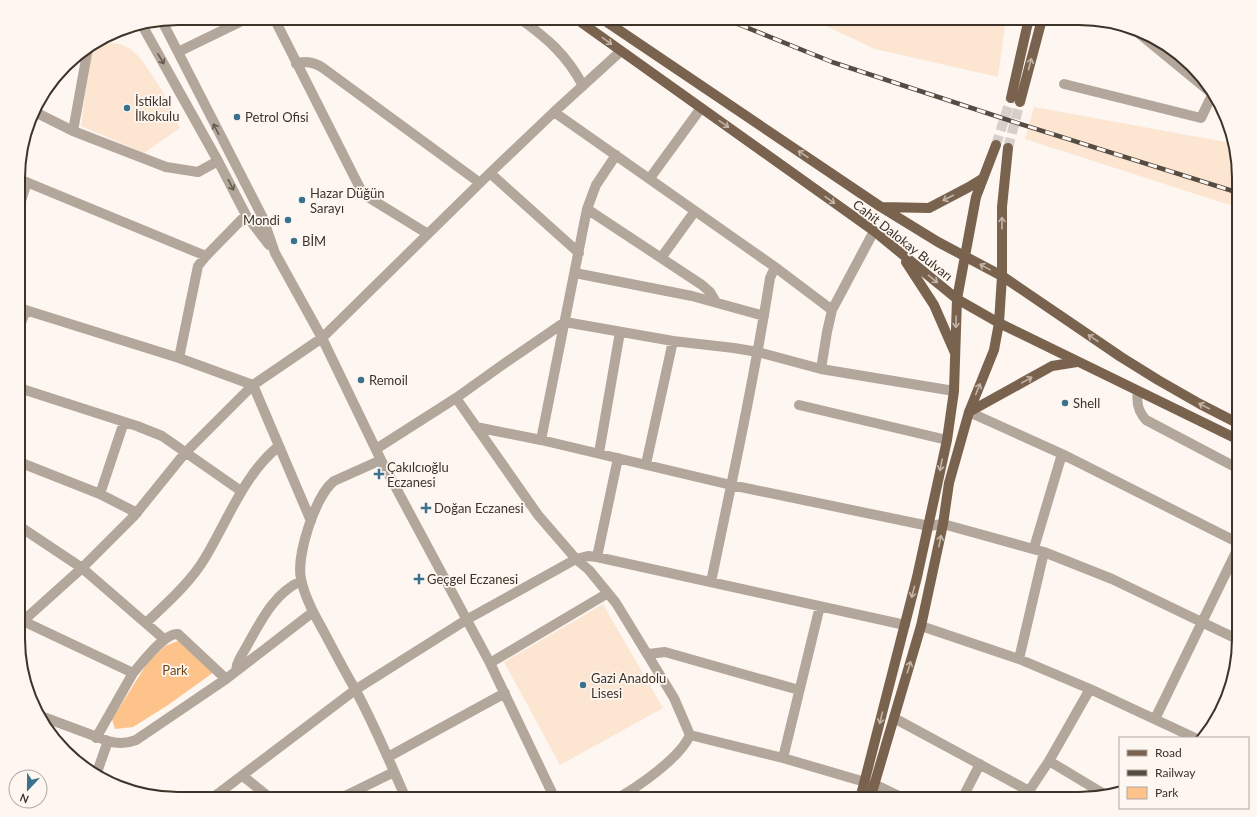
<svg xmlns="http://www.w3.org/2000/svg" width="1257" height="817" font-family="Lato,sans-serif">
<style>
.built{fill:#fce6d2}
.green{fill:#fec38a}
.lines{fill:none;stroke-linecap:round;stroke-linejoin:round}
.major-tunnel{stroke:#d7cfc9;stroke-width:10;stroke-dasharray:10 5;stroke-linecap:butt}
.minor{stroke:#b3a69a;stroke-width:10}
.major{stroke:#79634e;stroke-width:10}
.rail-casing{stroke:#564c41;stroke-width:4.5}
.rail{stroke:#fdf6f1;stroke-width:3;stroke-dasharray:9;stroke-linecap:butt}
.oneway{stroke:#c2b4a8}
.oneway2{stroke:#675b50}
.poi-dot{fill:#3a718c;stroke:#fdf6f1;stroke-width:1.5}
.labels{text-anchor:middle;stroke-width:3.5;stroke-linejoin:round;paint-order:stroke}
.poi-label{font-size:13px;fill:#3e3328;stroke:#fdf6f1;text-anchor:start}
.street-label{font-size:13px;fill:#3e3328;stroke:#fdf6f1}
.park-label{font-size:13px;fill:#6d4312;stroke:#fdf6f1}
.rim{fill:none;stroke:#3e3328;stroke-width:2}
</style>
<rect width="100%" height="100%" fill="#fdf6f1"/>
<!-- built -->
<path class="built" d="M809,18H1006L998,77L875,49Z
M98,42L120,44L131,49L142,60L162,90L180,128L144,153L81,126L91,46Z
M1034,107L1231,143L1239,168V208L1025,139Z
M603,604L663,708L560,765L504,662Z"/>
<!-- green -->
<path class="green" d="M180,640L214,672L168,705L133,727L115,729L112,719L148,662L165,646Z"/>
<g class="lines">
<!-- major-tunnel -->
<path class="major-tunnel" d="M996,145L1011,98
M1008,148L1020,102"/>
<!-- minor -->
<path class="minor" d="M274,18L363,194L428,234
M519,18C547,38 567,55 583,86
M162,21L263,218L275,253L322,338L381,460L490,663L555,799
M142,25L218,161L246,215L269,245
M1131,27L1215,96
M178,52L248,18
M296,64C306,60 314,62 323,68L480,183
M1064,84L1201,118L1213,93
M33,111L73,131L166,167L198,172L218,161
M554,112L775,267L832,310
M73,131L88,48
M490,173L579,253
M650,178L701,108
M19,179L206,256
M19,207L27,182
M587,209L702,285L710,292L716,302
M661,258L695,211
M575,273L692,296L764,316
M19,308L179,358L253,385L311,521
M19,328L26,310
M179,358L198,266L206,256L246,215
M821,369L827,332L832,310L874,231
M19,388L137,426L162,436L241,491
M1138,392C1136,403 1138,411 1146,420L1239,469
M456,398L538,515L576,559L589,570L616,603L674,698L690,735C680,758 638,787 616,799
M799,405L947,440
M969,412L1062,454L1239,543
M476,427L541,440L731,485L929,526L943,524L1044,552L1112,579L1239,640
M541,440L587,209L596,185L616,155
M376,449L456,398L505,363L565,322L673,341L734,348L758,352L821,369L954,391
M599,453L620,332
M381,460L334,481C315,496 296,556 301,579C305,598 315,616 324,632C334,651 344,670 355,689C374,724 390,762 406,799
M19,462L100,494L137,513
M646,464L673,341
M100,494L124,422
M19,526L82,568L164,639
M1034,548L1062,454
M597,557L618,458
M711,582C732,481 754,380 770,278L775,267
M23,621L82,568L134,516L185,453L253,385L322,338L490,173L554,112L621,51
M19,623L23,621L133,673L96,738
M146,623C167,603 190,583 205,558C228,520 244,474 279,446
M921,626L1019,659L1090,689L1195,738
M648,654L665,652L799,690
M1019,659L1044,552
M490,663L608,593
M236,671L237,665L240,658C257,630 270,595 301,581
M133,673C142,663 165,632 178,634L226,679
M38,715L108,741L96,775
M894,718L1029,791
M1155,719L1239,546
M690,735L783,758L865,782
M108,741C118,744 126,744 136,740L226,679L313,612
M388,757L505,693
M783,758L820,606
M1049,761L1104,794
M243,776L270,798L275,799
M874,784L905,799
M626,793L650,799
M211,799L355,690L466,620L576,559L588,556L597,557L905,625
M339,799L394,772
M962,799L980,764
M1026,799L1029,791L1049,761L1090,689"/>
<!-- major -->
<path class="major" d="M575,18L874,231L957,299L999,323L1239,440
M601,18L881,207L938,242L1002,276L1121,357L1158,380L1200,404L1239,424
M1011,98L1029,18
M1020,102L1041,23L1044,18
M882,207L929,208L969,187L982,179
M906,262L934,305L955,353
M969,412L1052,366L1077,362
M860,799L917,577L947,440L954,391L957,299L976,197L996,145
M870,799L921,626L943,524L949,483L969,412L994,350L999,323L1002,276V207L1008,148"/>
<defs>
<path id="rail" d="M723,18L832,62L1008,120L1239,193"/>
</defs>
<!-- rail casing -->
<use href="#rail" class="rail-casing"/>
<!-- rail -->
<use href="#rail" class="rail"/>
</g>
<!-- one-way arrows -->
<defs><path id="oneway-shaft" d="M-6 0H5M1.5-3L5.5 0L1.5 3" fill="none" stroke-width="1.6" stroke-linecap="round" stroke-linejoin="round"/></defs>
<g class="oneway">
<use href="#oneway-shaft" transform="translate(607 41) rotate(36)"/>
<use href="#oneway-shaft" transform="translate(1030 64) rotate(-75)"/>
<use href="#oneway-shaft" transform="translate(724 124) rotate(35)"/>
<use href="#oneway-shaft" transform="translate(803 154) rotate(-146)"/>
<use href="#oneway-shaft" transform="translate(948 198) rotate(153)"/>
<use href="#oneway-shaft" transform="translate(830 200) rotate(35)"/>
<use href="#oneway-shaft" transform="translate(1002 223) rotate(-90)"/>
<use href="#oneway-shaft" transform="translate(985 267) rotate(-151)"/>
<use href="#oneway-shaft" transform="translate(933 279) rotate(39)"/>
<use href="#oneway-shaft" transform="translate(956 322) rotate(91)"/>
<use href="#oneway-shaft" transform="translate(1093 338) rotate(-146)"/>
<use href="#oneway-shaft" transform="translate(1027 380) rotate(-29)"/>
<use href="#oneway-shaft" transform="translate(978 389) rotate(-68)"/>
<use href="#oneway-shaft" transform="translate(1204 406) rotate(-153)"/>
<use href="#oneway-shaft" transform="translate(941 465) rotate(102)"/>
<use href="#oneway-shaft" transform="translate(940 541) rotate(-78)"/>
<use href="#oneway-shaft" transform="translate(913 592) rotate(105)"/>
<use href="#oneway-shaft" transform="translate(909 667) rotate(-73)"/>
<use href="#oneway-shaft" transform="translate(881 718) rotate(104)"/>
</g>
<g class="oneway2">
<use href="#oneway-shaft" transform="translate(161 59) rotate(60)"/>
<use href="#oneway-shaft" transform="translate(216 129) rotate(-117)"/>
<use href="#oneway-shaft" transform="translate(231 185) rotate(63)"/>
</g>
<!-- markers -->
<g class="poi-dot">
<circle cx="127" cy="108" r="4"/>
<circle cx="237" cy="117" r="4"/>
<circle cx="302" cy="200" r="4"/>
<circle cx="288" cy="220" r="4"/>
<circle cx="294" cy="241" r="4"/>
<circle cx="361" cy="380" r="4"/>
<circle cx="1065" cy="403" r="4"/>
<path d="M377 468h4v4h4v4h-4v4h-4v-4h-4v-4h4z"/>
<path d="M424 502h4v4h4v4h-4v4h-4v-4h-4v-4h4z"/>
<path d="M417 573h4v4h4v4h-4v4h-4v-4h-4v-4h4z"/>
<circle cx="583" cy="685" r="4"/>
</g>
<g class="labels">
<!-- poi labels -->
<g class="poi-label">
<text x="135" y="106">İstiklal<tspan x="135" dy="15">İlkokulu</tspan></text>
<text x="245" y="122">Petrol Ofisi</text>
<text x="310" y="198">Hazar Düğün<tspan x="310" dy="15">Sarayı</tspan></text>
<text x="280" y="225" text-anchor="end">Mondi</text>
<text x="302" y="246">BİM</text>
<text x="369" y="385">Remoil</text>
<text x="1073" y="408">Shell</text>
<text x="387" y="472">Çakılcıoğlu<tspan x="387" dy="15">Eczanesi</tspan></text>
<text x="434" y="513">Doğan Eczanesi</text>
<text x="427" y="584">Geçgel Eczanesi</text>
<text x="591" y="683">Gazi Anadolu<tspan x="591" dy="15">Lisesi</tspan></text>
</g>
<!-- street labels -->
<g class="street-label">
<text transform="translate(903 240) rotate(38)" y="5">Cahit Dalokay Bulvarı</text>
</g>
<!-- park labels -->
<g class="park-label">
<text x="175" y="675">Park</text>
</g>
</g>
<!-- crop -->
<path d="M0 0H1257V817H0ZM178 25H1079A153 153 0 0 1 1232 178V639A153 153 0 0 1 1079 792H178A153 153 0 0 1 25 639V178A153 153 0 0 1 178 25Z" fill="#fdf6f1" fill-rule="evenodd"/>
<path class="rim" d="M178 25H1079A153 153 0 0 1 1232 178V639A153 153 0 0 1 1079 792H178A153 153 0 0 1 25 639V178A153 153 0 0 1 178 25Z"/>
<!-- legend -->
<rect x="1119" y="737" width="130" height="72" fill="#fdf6f1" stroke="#b1a8a1"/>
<rect x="1127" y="750" width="20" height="6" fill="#79634e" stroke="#b1a8a1"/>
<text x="1155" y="757" font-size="12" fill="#3e3328">Road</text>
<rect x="1127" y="770" width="20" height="6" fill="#564c41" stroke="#b1a8a1"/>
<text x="1155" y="777" font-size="12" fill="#3e3328">Railway</text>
<rect x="1127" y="787" width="20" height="12" fill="#fec38a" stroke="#b1a8a1"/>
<text x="1155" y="797" font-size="12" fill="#3e3328">Park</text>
<!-- north arrow -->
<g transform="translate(28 789) rotate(202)"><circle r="19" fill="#fdf6f1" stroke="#b1a8a1"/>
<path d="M0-3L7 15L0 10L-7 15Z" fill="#3a718c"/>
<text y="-6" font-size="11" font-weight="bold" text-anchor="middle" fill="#3e3328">N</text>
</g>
</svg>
